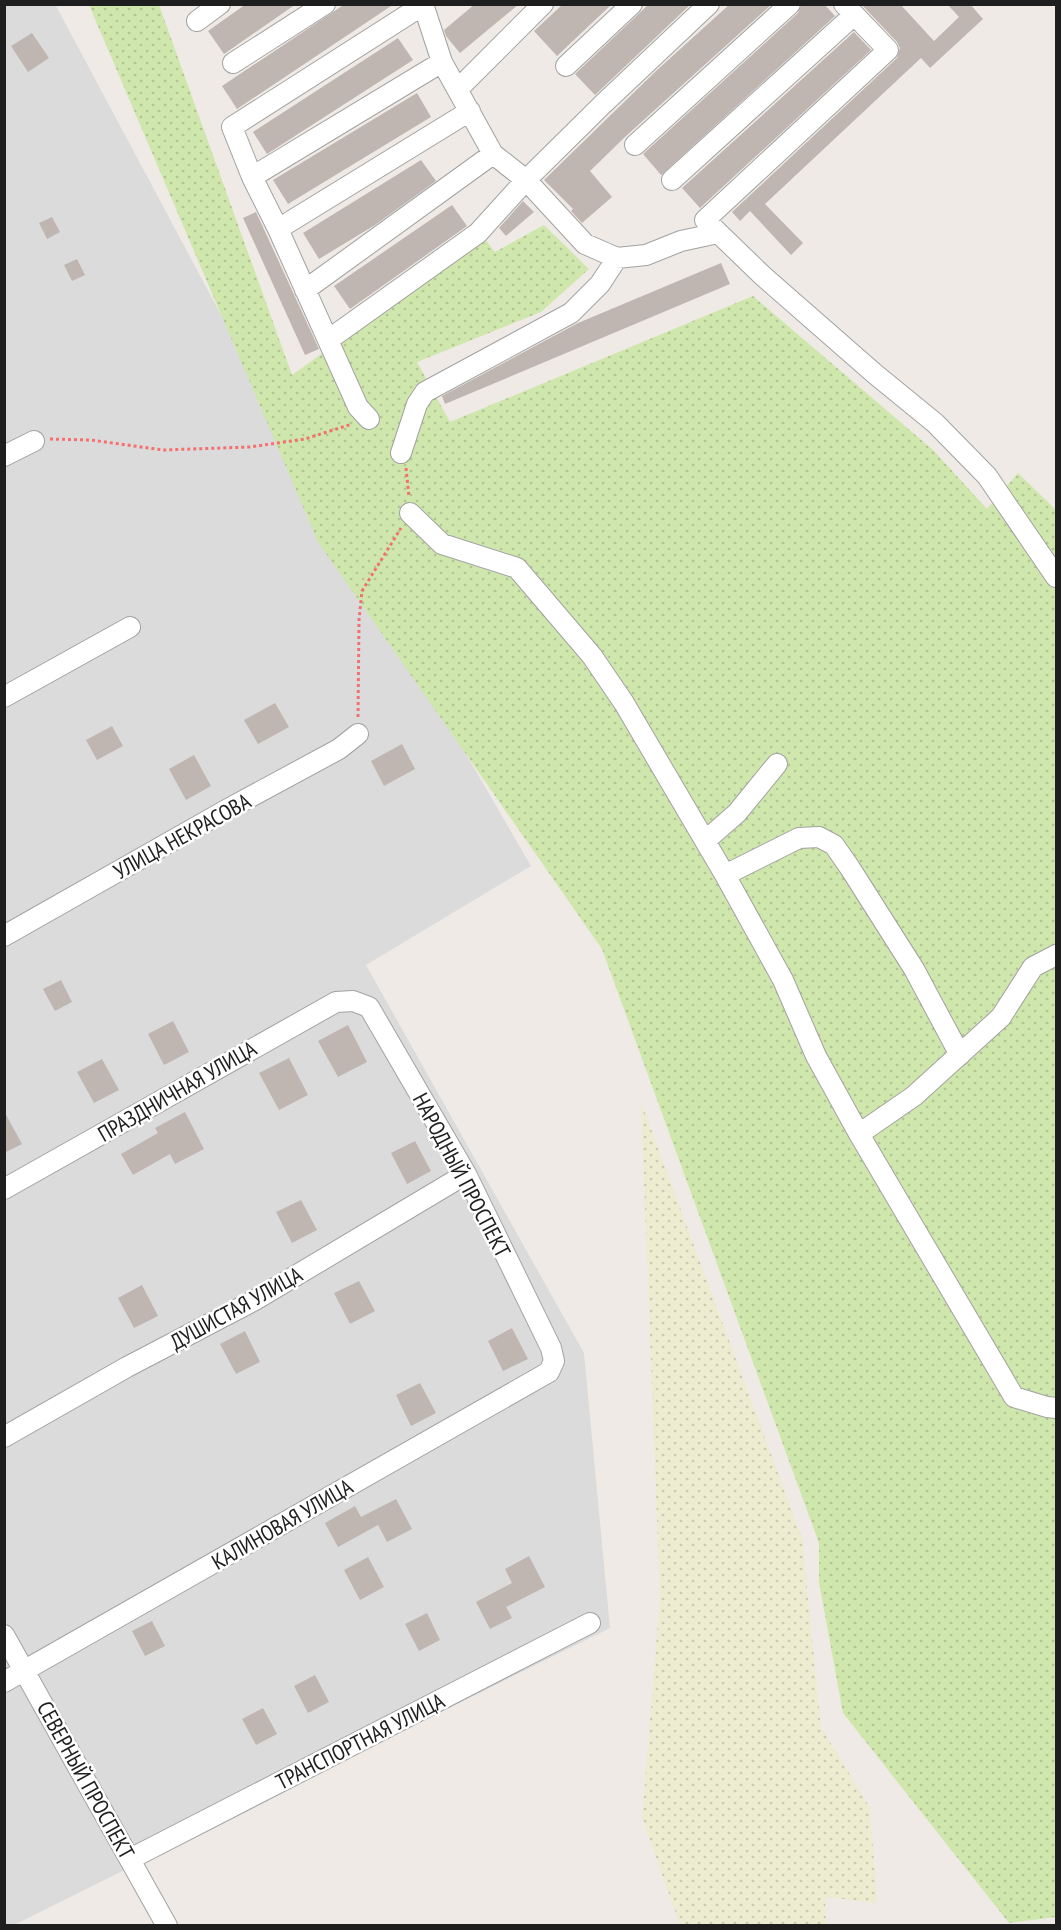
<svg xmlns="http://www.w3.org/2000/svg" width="1061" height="1930" font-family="'PT Sans Narrow',sans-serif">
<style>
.residential{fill:#dcdbdb}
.farmland{fill:url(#farmland-dots)}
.garden{fill:url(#garden-dots)}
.building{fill:#bfb6b1}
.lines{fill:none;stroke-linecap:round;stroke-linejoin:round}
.minor-casing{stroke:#a2a2a2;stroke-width:22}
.path{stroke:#f47070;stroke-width:3;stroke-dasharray:3 3;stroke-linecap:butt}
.minor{stroke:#fff;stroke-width:20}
.labels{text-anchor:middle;stroke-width:5;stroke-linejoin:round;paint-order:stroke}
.street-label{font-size:22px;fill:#1e1e1e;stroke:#fff}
</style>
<defs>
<pattern id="farmland-dots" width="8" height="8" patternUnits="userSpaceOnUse" patternTransform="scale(1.5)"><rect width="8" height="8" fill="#edecd0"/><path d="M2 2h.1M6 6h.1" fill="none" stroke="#cbcab2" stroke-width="1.8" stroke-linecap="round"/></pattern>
<pattern id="garden-dots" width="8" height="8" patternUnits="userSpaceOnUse" patternTransform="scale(1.5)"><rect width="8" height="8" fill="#cfe7ac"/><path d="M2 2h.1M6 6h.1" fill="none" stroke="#b1c694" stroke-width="1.8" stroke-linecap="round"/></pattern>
</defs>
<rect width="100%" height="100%" fill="#efeae5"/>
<!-- residential -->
<path class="residential" d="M55,4L337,532L531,866L366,965L584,1353L610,1628L14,1925L5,1926L4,5Z"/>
<!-- farmland -->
<path class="farmland" d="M641,1102L802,1538L821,1727L870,1808L877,1903L825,1897L826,1925H680L642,1818L660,1598Z"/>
<!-- garden -->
<path class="garden" d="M89,5H159L292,375L484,238L495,252L544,225L589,269L541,312L417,362L450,422L753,296L933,450L987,509L1018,473L1056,510V1917L1009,1923L843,1713L819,1582V1543L602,949L318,542Z"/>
<!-- building -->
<path class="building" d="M246,4H296L224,54L208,31Z
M345,4H394L237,109L222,86Z
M475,4H519L460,53L446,36L444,30Z
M563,4H612L557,56L534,31Z
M649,4H691L595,95L575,74Z
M730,4H772L626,136L590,171L612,197L582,223L571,211L573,209L544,180L656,71Z
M802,4H824L835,16L661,175L643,154L798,13Z
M861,4H900L934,41L959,17L947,4H970L983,19L930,68L921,58L765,204L803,243L791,255L750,211L740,221L732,212L897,58L900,48L897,42Z
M854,32L871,50L700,208L682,188Z
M32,33L49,58L28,72L11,46Z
M398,38L413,60L267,154L253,132Z
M417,93L431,117L288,204L273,180Z
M421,160L436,181L375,225L319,259L303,233Z
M523,201L534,212L506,236L499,228Z
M452,205L467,226L350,309L334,286Z
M256,212L319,349L305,355L243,218Z
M52,217L60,232L47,239L39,223Z
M77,259L85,275L72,281L64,265Z
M721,263L730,284L445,404L442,396L578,323Z
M275,703L289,727L258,744L244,720Z
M112,726L123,746L97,760L86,740Z
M402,744L415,769L384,786L371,761Z
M194,755L211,786L186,800L169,769Z
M61,980L72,1002L55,1011L43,989Z
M173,1021L189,1052L164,1065L148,1034Z
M348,1025L367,1062L338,1077L318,1041Z
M289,1058L308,1095L279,1110L259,1073Z
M102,1059L119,1090L94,1103L77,1072Z
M4,1111L22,1144L4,1153Z
M185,1112L204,1149L175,1164L170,1154L133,1175L121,1154L158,1133L155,1128Z
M415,1141L431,1171L407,1184L391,1153Z
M301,1200L317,1230L292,1243L276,1212Z
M359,1281L375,1311L350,1324L334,1293Z
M142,1285L158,1316L134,1328L118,1298Z
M512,1328L528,1359L503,1371L488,1341Z
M245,1331L260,1362L236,1374L220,1344Z
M420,1383L436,1413L411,1426L396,1395Z
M396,1499L412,1529L387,1542L378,1525L338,1547L325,1523L355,1506L361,1517Z
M529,1556L545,1587L506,1607L512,1618L490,1629L476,1602L512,1583L505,1569Z
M368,1557L384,1587L360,1600L344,1570Z
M427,1613L440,1640L419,1651L405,1624Z
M152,1621L165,1646L145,1656L132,1631Z
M315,1675L329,1702L308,1713L294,1686Z
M263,1708L277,1734L256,1745L242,1719Z"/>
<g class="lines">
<defs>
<path id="minor" d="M423,4L442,62L493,154L526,180L585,244L617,258L646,255L681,241L718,233
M844,4L888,50L705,220L763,276L875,374L935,423L987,476L1056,577
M197,21L220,4
M233,63L325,4
M566,66L632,4
M458,89L543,4
M635,145L790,4
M252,177L442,62
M672,180L854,15
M278,229L470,111
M305,290L493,154
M328,340L478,233L526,180L603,104L709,4
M369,419L358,407L278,229L252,177L232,127L423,5
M401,453L417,404L425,392L571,313L600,284L617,258
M4,456L34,441
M410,513L442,544L517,568L592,656L624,703L725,875L783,980L816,1056L859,1134L1014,1397L1047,1407L1056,1408
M4,697L130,627
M705,841L737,813L777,764
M725,875L799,838L819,837L834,845L850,868L914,969L960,1055
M4,936L228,809L339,749L358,734
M859,1134L914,1096L1001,1017L1033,967L1056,955
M4,1189L336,1002L353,1001L369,1007L466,1174L551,1348L554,1361L549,1372L4,1682
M4,1437L127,1367L255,1300L466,1174
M4,1635L167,1926
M130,1859L590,1623"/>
</defs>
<!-- minor casing -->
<use href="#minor" class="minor-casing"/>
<!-- path -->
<path class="path" d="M50,439L91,440L163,450L250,447L305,439L352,424
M406,468L409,497
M358,717L359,620L362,591L401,528"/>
<!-- minor -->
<use href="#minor" class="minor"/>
</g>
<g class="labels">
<!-- street labels -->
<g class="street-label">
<text transform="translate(182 836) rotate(-29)" y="8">УЛИЦА НЕКРАСОВА</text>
<text transform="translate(177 1091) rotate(-30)" y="8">ПРАЗДНИЧНАЯ УЛИЦА</text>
<text transform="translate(462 1175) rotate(62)" y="8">НАРОДНЫЙ ПРОСПЕКТ</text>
<text transform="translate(236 1308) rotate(-29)" y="8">ДУШИСТАЯ УЛИЦА</text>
<text transform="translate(282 1524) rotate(-30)" y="8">КАЛИНОВАЯ УЛИЦА</text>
<text transform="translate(360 1741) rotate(-27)" y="8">ТРАНСПОРТНАЯ УЛИЦА</text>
<text transform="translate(86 1780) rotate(61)" y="8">СЕВЕРНЫЙ ПРОСПЕКТ</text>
</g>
</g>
<!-- border -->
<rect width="1061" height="1930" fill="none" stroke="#1e1e1e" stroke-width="12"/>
</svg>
